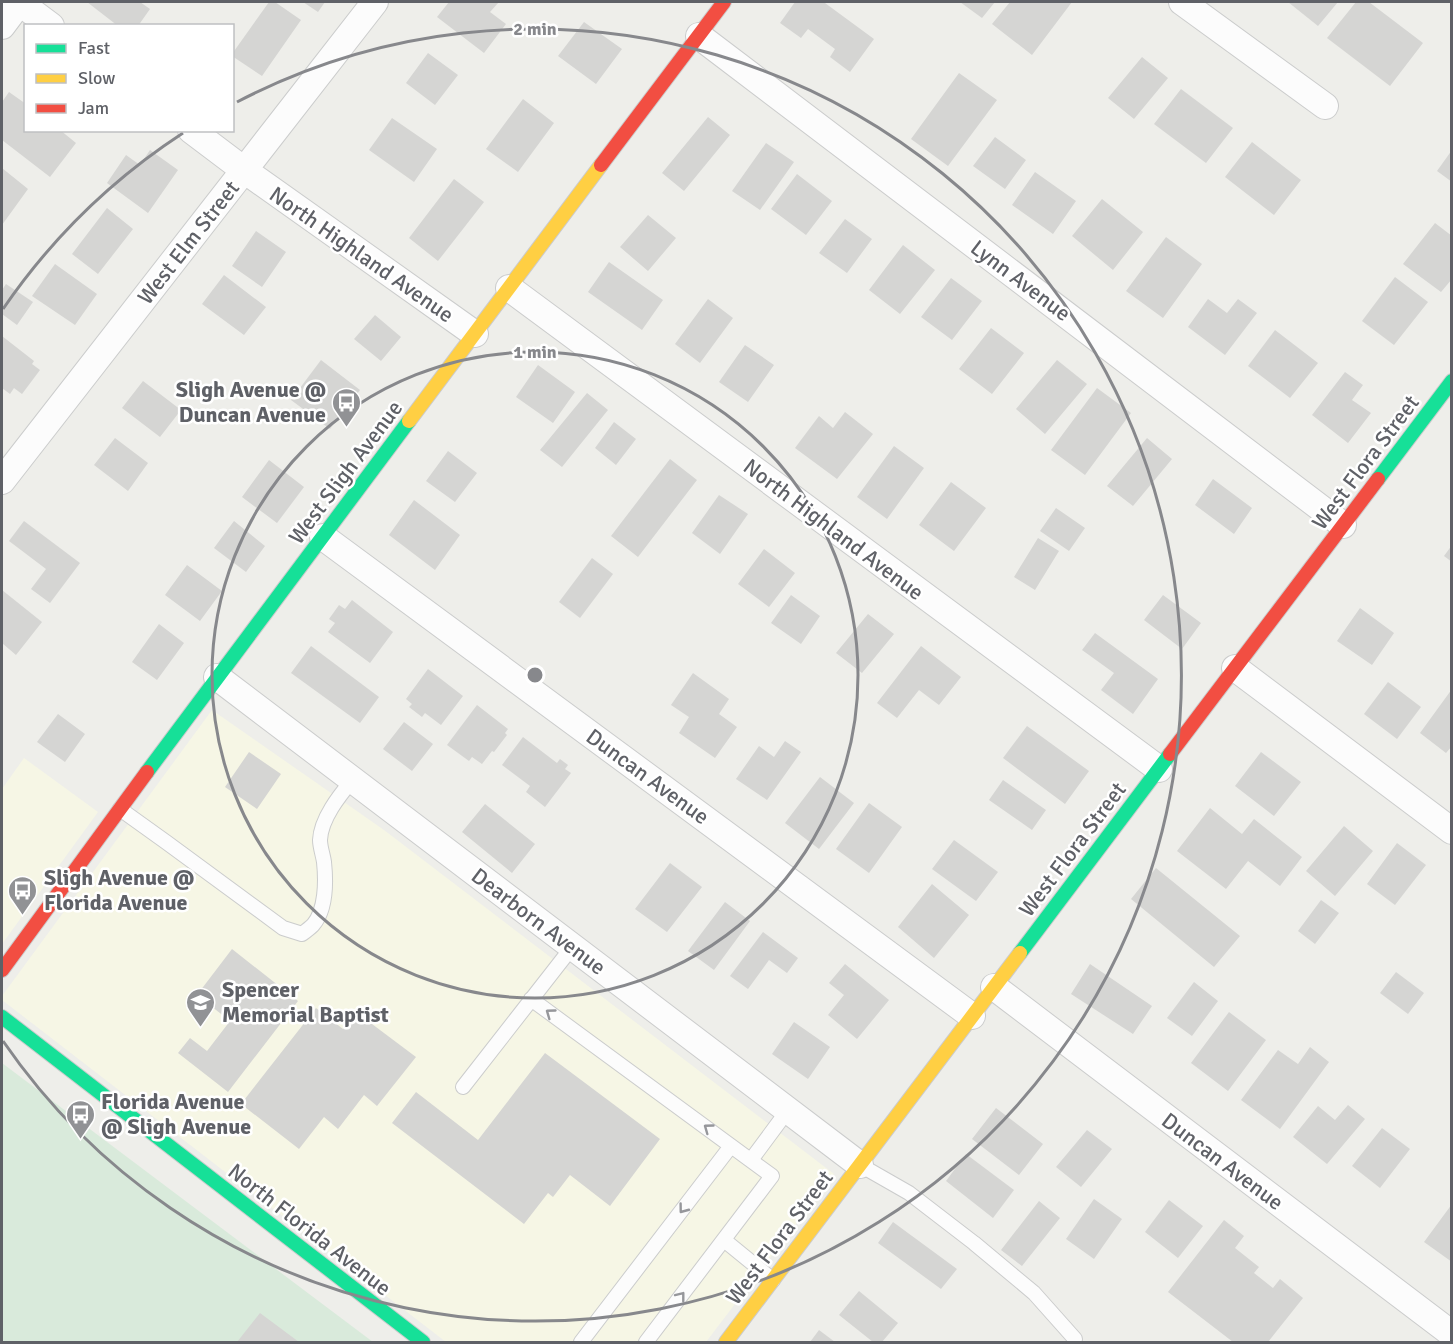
<svg xmlns="http://www.w3.org/2000/svg" width="1453" height="1344" font-family="Signika,sans-serif">
<style>
.commercial{fill:#f6f6e5}
.green{fill:#d9eadb}
.building{fill:#d5d5d3}
.lines{fill:none;stroke-linecap:round;stroke-linejoin:round}
.lane-casing{stroke:#cbcccc;stroke-width:16}
.street-casing{stroke:#cbcccc;stroke-width:28}
.fast-casing{stroke:#cbcbcc;stroke-width:16}
.slow-casing{stroke:#cbcbcc;stroke-width:16}
.jam-casing{stroke:#cbcbcc;stroke-width:16}
.lane{stroke:#fcfcfc;stroke-width:14}
.street{stroke:#fcfcfc;stroke-width:26}
.fast{stroke:#16e098;stroke-width:14}
.slow{stroke:#ffcf43;stroke-width:14}
.jam{stroke:#f24e42;stroke-width:14}
.oneway{stroke:#96979b}
.ring{fill:none;stroke:#87888c;stroke-width:3}
.labels{text-anchor:middle;stroke-width:5;stroke-linejoin:round;paint-order:stroke}
.street-label{font-size:22px;fill:#5f6167;stroke:#fff}
.poi-label{font-size:22px;font-weight:bold;fill:#5f6167;stroke:#fff;text-anchor:start}
.centre{fill:#87888c;stroke:#fff;stroke-width:3}
.ring-label{font-size:18px;text-anchor:middle;font-weight:bold;fill:#87888c;stroke:#fff;stroke-width:5;stroke-linejoin:round;paint-order:stroke}
</style>
<rect width="100%" height="100%" fill="#eeeeea"/>
<!-- commercial -->
<path class="commercial" d="M212,710L384,830L834,1174L706,1342H446L2,1000V996Z
M24,758L98,812L2,944V789Z"/>
<!-- green -->
<path class="green" d="M2,1063L373,1342H2Z"/>
<!-- building -->
<path class="building" d="M87,2H140L150,9L138,26H118Z
M269,2H275L301,20L262,76L232,56V54Z
M303,2H325L318,12Z
M449,2H499L490,12L506,24L484,53L437,17Z
M795,2H826L825,3L874,39L850,72L830,57L835,49L808,29L801,38L780,23Z
M960,2H995L982,18Z
M1010,2H1072L1032,55L992,24Z
M1288,2H1338L1318,26Z
M1356,2H1369L1423,43L1390,86L1327,38Z
M584,22L622,49L596,84L558,56Z
M428,53L458,75L435,105L406,83Z
M1142,57L1168,78L1134,119L1108,98Z
M959,73L997,100L948,166L911,139Z
M1181,89L1233,128L1206,163L1154,124Z
M9,92L26,104V130H60L76,143L50,177L2,140V102Z
M523,99L554,123L518,172L486,149Z
M708,117L730,135L684,191L662,173Z
M392,118L437,149L414,182L369,150Z
M995,137L1026,160L1005,189L973,166Z
M1252,142L1301,180L1274,215L1225,177Z
M766,143L794,162L760,210L732,191Z
M150,150L178,170L148,213L107,183L126,155L140,165Z
M1452,150V182L1437,171Z
M2,168L28,189L2,225Z
M1035,172L1076,201L1053,234L1012,205Z
M797,174L832,201L806,235L771,209Z
M454,179L484,202L438,261L409,238Z
M1102,199L1143,232L1113,270L1072,236Z
M107,208L133,229L98,274L72,254Z
M648,215L676,238L648,271L620,247Z
M845,219L872,239L847,273L819,253Z
M1435,223L1452,236V279L1441,292L1403,264Z
M256,231L286,252L262,287L232,266Z
M1166,237L1202,264L1163,318L1126,291Z
M903,245L935,270L900,314L869,290Z
M609,262L663,300L642,330L588,292Z
M55,264L97,294L75,325L32,296Z
M224,275L266,307L244,335L202,304Z
M1395,277L1428,302L1394,345L1362,321Z
M951,278L982,301L952,340L921,317Z
M6,284L33,302L17,325L2,314V290Z
M708,299L733,318L700,363L675,344Z
M1208,299L1227,313L1238,299L1257,313L1225,355L1188,327Z
M375,315L401,337L381,361L354,339Z
M991,328L1024,353L992,394L959,369Z
M1275,330L1318,363L1290,398L1248,366Z
M2,336L34,361L32,364L40,370L22,394L14,388L10,394L2,388Z
M745,345L774,365L748,402L719,382Z
M321,360L360,390L330,429L291,400Z
M1057,360L1087,384L1045,434L1016,409Z
M538,365L575,392L553,423L516,397Z
M1345,372L1363,385L1352,400L1371,413L1348,443L1312,415Z
M143,381L181,410L160,437L122,408Z
M1097,388L1131,413L1085,475L1051,450Z
M587,393L608,410L562,467L540,450Z
M845,412L873,434L837,479L795,448L819,416L833,428Z
M614,422L636,439L616,465L595,448Z
M115,438L148,463L128,491L94,465Z
M1147,438L1172,459L1133,506L1107,486Z
M894,446L924,468L887,519L857,497Z
M448,451L477,473L455,502L426,481Z
M670,459L697,480L638,557L611,536Z
M269,460L304,487L277,523L242,497Z
M1213,479L1252,508L1234,534L1195,505Z
M951,482L986,508L954,551L919,525Z
M719,495L748,514L720,554L692,533Z
M414,500L460,535L435,570L389,535Z
M1056,508L1085,528L1069,551L1040,531Z
M24,521L80,563L50,603L31,589L46,569L9,541Z
M234,521L265,546L246,572L214,548Z
M1038,538L1059,551L1035,590L1014,577Z
M1452,545V562L1444,556Z
M764,549L795,573L769,607L738,584Z
M592,558L613,574L580,618L559,602Z
M187,565L222,591L200,621L165,595Z
M2,590L42,622L16,655L2,643Z
M791,595L820,616L801,644L771,623Z
M1163,595L1201,623L1182,649L1144,620Z
M352,600L393,632L370,663L328,632L335,623L329,619L339,605L345,609Z
M1360,608L1394,633L1372,665L1337,641Z
M868,614L894,634L862,673L836,653Z
M159,624L184,643L157,680L132,662Z
M1095,633L1158,679L1133,714L1101,690L1114,673L1082,650Z
M311,646L379,697L360,723L291,673Z
M921,646L961,677L939,705L919,690L897,718L877,703Z
M428,669L463,696L441,725L425,713L422,717L409,707L412,704L406,699Z
M693,673L729,699L719,714L737,727L715,758L679,733L689,717L671,705Z
M1388,682L1421,707L1397,739L1364,714Z
M1452,689V746L1446,753L1420,733Z
M477,705L508,729L505,733L507,735L494,752L492,751L482,764L472,757L469,761L447,745Z
M58,714L85,734L65,762L37,742Z
M404,722L433,744L412,771L383,749Z
M1027,726L1089,771L1065,804L1003,758Z
M523,737L557,763L560,759L568,765L565,769L571,773L545,807L526,792L530,786L502,765Z
M785,741L801,752L767,800L736,779L759,746L774,757Z
M249,752L281,774L257,809L225,787Z
M1261,752L1301,782L1274,816L1235,786Z
M820,777L854,803L819,849L785,823Z
M1003,780L1046,810L1032,830L989,800Z
M869,803L902,827L869,873L836,849Z
M485,804L535,844L512,873L462,832Z
M1210,808L1242,834L1254,819L1302,857L1280,886L1248,861L1226,889L1177,851Z
M1344,826L1373,851L1335,896L1306,871Z
M954,840L998,872L976,901L932,869Z
M1397,843L1426,865L1395,905L1367,884Z
M670,863L702,887L667,932L635,909Z
M1156,868L1240,936L1214,967L1131,899Z
M932,884L969,915L934,958L898,927Z
M1321,900L1339,913L1315,944L1298,931Z
M725,902L750,921L714,970L688,951Z
M763,932L798,958L787,973L769,960L748,989L730,976Z
M232,949L298,1001L228,1092L178,1053L190,1038L207,1051L230,1021L197,995Z
M845,964L889,1000L857,1039L828,1015L844,995L829,983Z
M1090,964L1152,1006L1133,1034L1071,994Z
M1396,972L1424,993L1408,1014L1380,993Z
M1194,982L1218,1001L1192,1036L1167,1018Z
M316,1008L343,1029L356,1012L416,1057L377,1106L364,1095L338,1129L324,1117L299,1149L241,1104Z
M1229,1012L1266,1040L1228,1091L1191,1063Z
M794,1022L830,1047L808,1079L772,1054Z
M1310,1047L1329,1062L1280,1129L1241,1100L1278,1050L1298,1064Z
M545,1053L660,1139L610,1206L570,1175L553,1197L548,1193L524,1224L392,1123L416,1092L478,1140Z
M1348,1105L1365,1119L1327,1164L1293,1137L1318,1106L1335,1120Z
M996,1108L1043,1144L1019,1175L972,1139Z
M1382,1128L1410,1149L1380,1188L1352,1166Z
M1087,1130L1112,1149L1081,1187L1056,1167Z
M966,1154L1014,1190L993,1218L946,1181Z
M1094,1199L1122,1219L1094,1259L1066,1239Z
M1169,1200L1203,1226L1178,1258L1145,1232Z
M1039,1201L1060,1218L1022,1266L1001,1250Z
M1452,1204V1262L1424,1242Z
M1224,1220L1244,1236L1235,1248L1259,1267L1254,1273L1273,1288L1280,1279L1303,1298L1268,1342H1233L1168,1292Z
M893,1222L957,1269L941,1289L878,1243Z
M859,1291L898,1323L882,1342H873L839,1315Z
M260,1313L299,1342H237Z
M819,1330L835,1342H810Z"/>
<g class="lines">
<defs>
<path id="lane" d="M120,809L166,842L283,928L302,934C306,931 310,928 313,925C326,910 326,881 324,862C323,855 320,847 320,840C321,818 340,795 353,779
M531,999L772,1176L646,1342
M463,1087L573,946
M751,1160L788,1110
M860,1165L909,1193L974,1243L1034,1293L1075,1339
M724,1240L773,1280
M581,1342L731,1146"/>
<path id="street" d="M19,2L51,26
M1182,2L1325,106
M2,26L20,2
M699,36L1343,525
M191,130L244,170L475,334
M509,288L1159,769
M2,481L375,2
M323,537L972,1016
M1235,668L1452,831
M217,677L860,1165
M994,987L1452,1334"/>
<path id="fast" d="M1378,479L1452,381
M147,772L409,421
M1020,953L1170,754
M2,1017L423,1342"/>
<path id="slow" d="M409,421L601,165
M726,1342L1020,953"/>
<path id="jam" d="M601,165L724,2
M1170,754L1378,479
M2,970L147,772"/>
</defs>
<!-- lane casing -->
<use href="#lane" class="lane-casing"/>
<!-- street casing -->
<use href="#street" class="street-casing"/>
<!-- fast casing -->
<use href="#fast" class="fast-casing"/>
<!-- slow casing -->
<use href="#slow" class="slow-casing"/>
<!-- jam casing -->
<use href="#jam" class="jam-casing"/>
<!-- lane -->
<use href="#lane" class="lane"/>
<!-- street -->
<use href="#street" class="street"/>
<!-- fast -->
<use href="#fast" class="fast"/>
<!-- slow -->
<use href="#slow" class="slow"/>
<!-- jam -->
<use href="#jam" class="jam"/>
</g>
<!-- one-way arrows -->
<defs><path id="oneway-chevron" d="M-2-3.5L2.5 0L-2 3.5" fill="none" stroke-width="1.6" stroke-linecap="round" stroke-linejoin="round" transform="scale(1.5)"/></defs>
<g class="oneway">
<use href="#oneway-chevron" transform="translate(550 1013) rotate(-144)"/>
<use href="#oneway-chevron" transform="translate(708 1128) rotate(-144)"/>
<use href="#oneway-chevron" transform="translate(683 1209) rotate(127)"/>
<use href="#oneway-chevron" transform="translate(681 1296) rotate(-52)"/>
</g>
<!-- distance rings -->
<g class="ring">
<circle cx="535" cy="675" r="323"/>
<path d="M3 309A646 646 0 0 1 183 133M237 102A646 646 0 1 1 3 1041"/>
</g>
<!-- icons -->
<defs>
<symbol id="bus-pin" viewBox="-11 -11 22 30"><path d="M0 17L-7.5 6A9.5 9.5 0 1 1 7.5 6Z" fill="#919295" stroke="#fff"/><path d="M-5-6H5V4H4V6H2V4H-2V6H-4V4H-5ZM-3.5-4V0h7V-4ZM-3.5 1.2v1.5H-2V1.2ZM2 1.2v1.5H3.5V1.2Z" fill="#fff"/></symbol>
<symbol id="school-pin" viewBox="-11 -11 22 30"><path d="M0 17L-7.5 6A9.5 9.5 0 1 1 7.5 6Z" fill="#919295" stroke="#fff"/><path d="M0-5L7-2L0 1L-7-2ZM-4 1L0 2.5L4 1V4Q0 6-4 4Z" fill="#fff"/></symbol>
</defs>
<g fill-rule="evenodd">
<use href="#bus-pin" x="330" y="386" width="33" height="45"/>
<use href="#bus-pin" x="6" y="874" width="33" height="45"/>
<use href="#school-pin" x="184" y="986" width="33" height="45"/>
<use href="#bus-pin" x="64" y="1098" width="33" height="45"/>
</g>
<g class="labels">
<!-- street labels -->
<g class="street-label">
<text transform="translate(188 242) rotate(-52)" y="8">West Elm Street</text>
<text transform="translate(362 254) rotate(35)" y="8">North Highland Avenue</text>
<text transform="translate(1021 280) rotate(37)" y="8">Lynn Avenue</text>
<text transform="translate(1365 462) rotate(-53)" y="8">West Flora Street</text>
<text transform="translate(345 472) rotate(-53)" y="8">West Sligh Avenue</text>
<text transform="translate(834 529) rotate(37)" y="8">North Highland Avenue</text>
<text transform="translate(648 776) rotate(36)" y="8">Duncan Avenue</text>
<text transform="translate(1072 849) rotate(-53)" y="8">West Flora Street</text>
<text transform="translate(539 921) rotate(37)" y="8">Dearborn Avenue</text>
<text transform="translate(1223 1161) rotate(37)" y="8">Duncan Avenue</text>
<text transform="translate(310 1229) rotate(38)" y="8">North Florida Avenue</text>
<text transform="translate(779 1237) rotate(-53)" y="8">West Flora Street</text>
</g>
<!-- poi labels -->
<g class="poi-label">
<text x="326" y="397" text-anchor="end">Sligh Avenue @<tspan x="326" dy="25">Duncan Avenue</tspan></text>
<text x="44" y="885">Sligh Avenue @<tspan x="44" dy="25">Florida Avenue</tspan></text>
<text x="222" y="997">Spencer<tspan x="222" dy="25">Memorial Baptist</tspan></text>
<text x="101" y="1109">Florida Avenue<tspan x="101" dy="25">@ Sligh Avenue</tspan></text>
</g>
</g>
<circle cx="535" cy="675" r="9" class="centre"/>
<g class="ring-label">
<text x="535" y="35">2 min</text>
<text x="535" y="358">1 min</text>
</g>
<!-- border -->
<rect width="1453" height="1344" fill="none" stroke="#5f6167" stroke-width="6"/>
<!-- legend -->
<rect x="24" y="24" width="210" height="108" fill="#ffffff" stroke="#bfc0c2" stroke-width="1.5"/>
<rect x="36" y="44" width="30" height="9" fill="#16e098" stroke="#bfc0c2" stroke-width="1.5"/>
<text x="78" y="54" font-size="18" fill="#5f6167">Fast</text>
<rect x="36" y="74" width="30" height="9" fill="#ffcf43" stroke="#bfc0c2" stroke-width="1.5"/>
<text x="78" y="84" font-size="18" fill="#5f6167">Slow</text>
<rect x="36" y="104" width="30" height="9" fill="#f24e42" stroke="#bfc0c2" stroke-width="1.5"/>
<text x="78" y="114" font-size="18" fill="#5f6167">Jam</text>
</svg>
